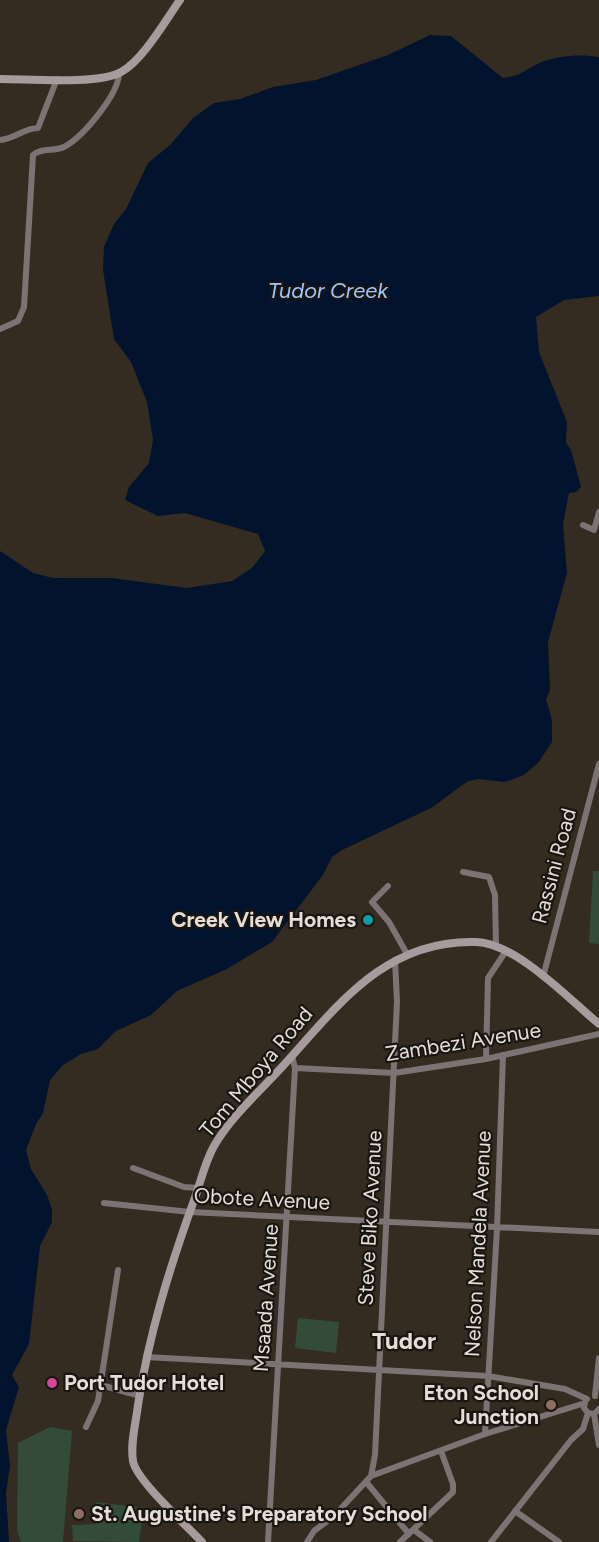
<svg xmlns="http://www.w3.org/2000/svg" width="599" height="1542" font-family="Figtree,sans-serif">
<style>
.green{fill:#324c39}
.water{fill:#02132e}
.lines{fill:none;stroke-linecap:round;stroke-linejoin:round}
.minor{stroke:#7c7375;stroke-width:6}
.secondary{stroke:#a89b9d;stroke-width:8}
.culture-dot{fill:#0f9aa8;stroke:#191510;stroke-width:2}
.hotel-dot{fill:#d1479c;stroke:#191510;stroke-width:2}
.education-dot{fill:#8d6e63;stroke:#191510;stroke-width:2}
.labels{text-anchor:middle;stroke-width:4.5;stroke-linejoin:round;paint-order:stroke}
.street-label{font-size:21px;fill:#e4ded7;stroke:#191510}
.poi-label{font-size:21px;font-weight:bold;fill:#e4ded7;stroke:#191510;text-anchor:end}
.water-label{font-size:22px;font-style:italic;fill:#9ec5fc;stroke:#191510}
.quarter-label{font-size:24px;font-weight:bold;fill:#e4ded7;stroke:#191510}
</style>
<rect width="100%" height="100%" fill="#352c21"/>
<!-- green -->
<path class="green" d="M593,871H599V944L589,943Z
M298,1318L339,1322L336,1353L295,1348Z
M50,1427L72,1431L63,1542H21L17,1531L18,1443Z
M96,1502L144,1508L139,1542L73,1541L72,1525L96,1524Z"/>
<!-- water -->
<path class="water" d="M430,35L451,36L503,78C525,75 524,69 542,62C560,55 581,54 599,57V296L564,300L536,317L539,352L567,422L566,443L571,450L581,487L576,492L569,493L563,524L567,573L548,642L550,690L546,699L552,720V742L538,763L524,775L505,782L479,779L468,781L431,808L342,850L332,857L323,875L272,942L227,969L177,991L151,1015L116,1031L98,1049L81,1054L63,1065L50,1080L43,1113L36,1124L26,1150L31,1169L47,1195L52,1209V1222L40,1246L29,1344L12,1375L19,1387L6,1430L10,1466L6,1493L9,1542H0V551L33,573L53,578H111L187,588L232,581L252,568L265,551L258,534L185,513L158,516L125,500L129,487L149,463L153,440L147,402L131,362L114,339L103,270L104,247L114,224L126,209L148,163L170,145L193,118L214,103L240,99L273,87L316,80L388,55Z"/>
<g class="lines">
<!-- minor -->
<path class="minor" d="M0,140C15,139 24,128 38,128L57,79
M0,329L18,321L24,307L33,155C41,147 54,152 64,147C83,137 119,94 119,73
M583,525L594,530L599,512
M463,872L489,877L495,895L496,946
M388,886L372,902L389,922L407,954
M543,977L599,764
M486,1059L488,978L506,951
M295,1068L394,1073L486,1059L599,1034
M133,1168L184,1187L199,1188
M104,1203L190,1212L599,1232
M146,1357L488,1376L565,1389L587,1399
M101,1385L140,1396
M595,1396L599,1358
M585,1402L584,1408L588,1413L594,1414L599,1409
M594,1414L599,1445
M86,1427L98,1401L118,1270
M485,1434L497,1229L503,1055
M371,1476L375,1455L397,1002L395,960
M367,1483L409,1534
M515,1511L559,1542
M414,1530L430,1542
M268,1542L295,1068L292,1056
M307,1542L314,1531L334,1516L371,1476L485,1434L585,1403
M400,1542L453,1492V1484L441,1451
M491,1542L571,1440L583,1429L588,1413"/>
<!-- secondary -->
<path class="secondary" d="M0,79C28,79 99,85 121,72C143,60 165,21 180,0
M202,1542C187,1526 136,1480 133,1461C130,1443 136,1423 138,1405C149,1334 169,1270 193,1203C200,1185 204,1164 214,1146C231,1117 258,1093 281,1068C336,1008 384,939 476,942C516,943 569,999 599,1024"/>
</g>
<!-- markers -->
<circle class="culture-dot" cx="368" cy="920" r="6"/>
<circle class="hotel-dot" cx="52" cy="1383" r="6"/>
<g class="education-dot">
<circle cx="551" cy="1405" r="6"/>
<circle cx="79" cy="1514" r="6"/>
</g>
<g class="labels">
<!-- street labels -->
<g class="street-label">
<text transform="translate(554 866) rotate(-75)" y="7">Rassini Road</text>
<text transform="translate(463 1042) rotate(-9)" y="7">Zambezi Avenue</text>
<text transform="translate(256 1072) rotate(-50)" y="7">Tom Mboya Road</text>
<text transform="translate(262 1199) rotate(3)" y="7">Obote Avenue</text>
<text transform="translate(370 1218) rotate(-87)" y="7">Steve Biko Avenue</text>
<text transform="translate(478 1244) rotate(-87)" y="7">Nelson Mandela Avenue</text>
<text transform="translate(266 1298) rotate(-86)" y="7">Msaada Avenue</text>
</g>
<!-- poi labels -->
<g class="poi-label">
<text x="356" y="927">Creek View Homes</text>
<text x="64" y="1390" text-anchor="start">Port Tudor Hotel</text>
<text x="539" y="1400">Eton School<tspan x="539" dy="24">Junction</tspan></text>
<text x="91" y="1521" text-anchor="start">St. Augustine's Preparatory School</text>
</g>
<!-- water labels -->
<g class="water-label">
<text x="328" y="298">Tudor Creek</text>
</g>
<!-- quarter labels -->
<g class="quarter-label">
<text x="404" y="1349">Tudor</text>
</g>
</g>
</svg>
